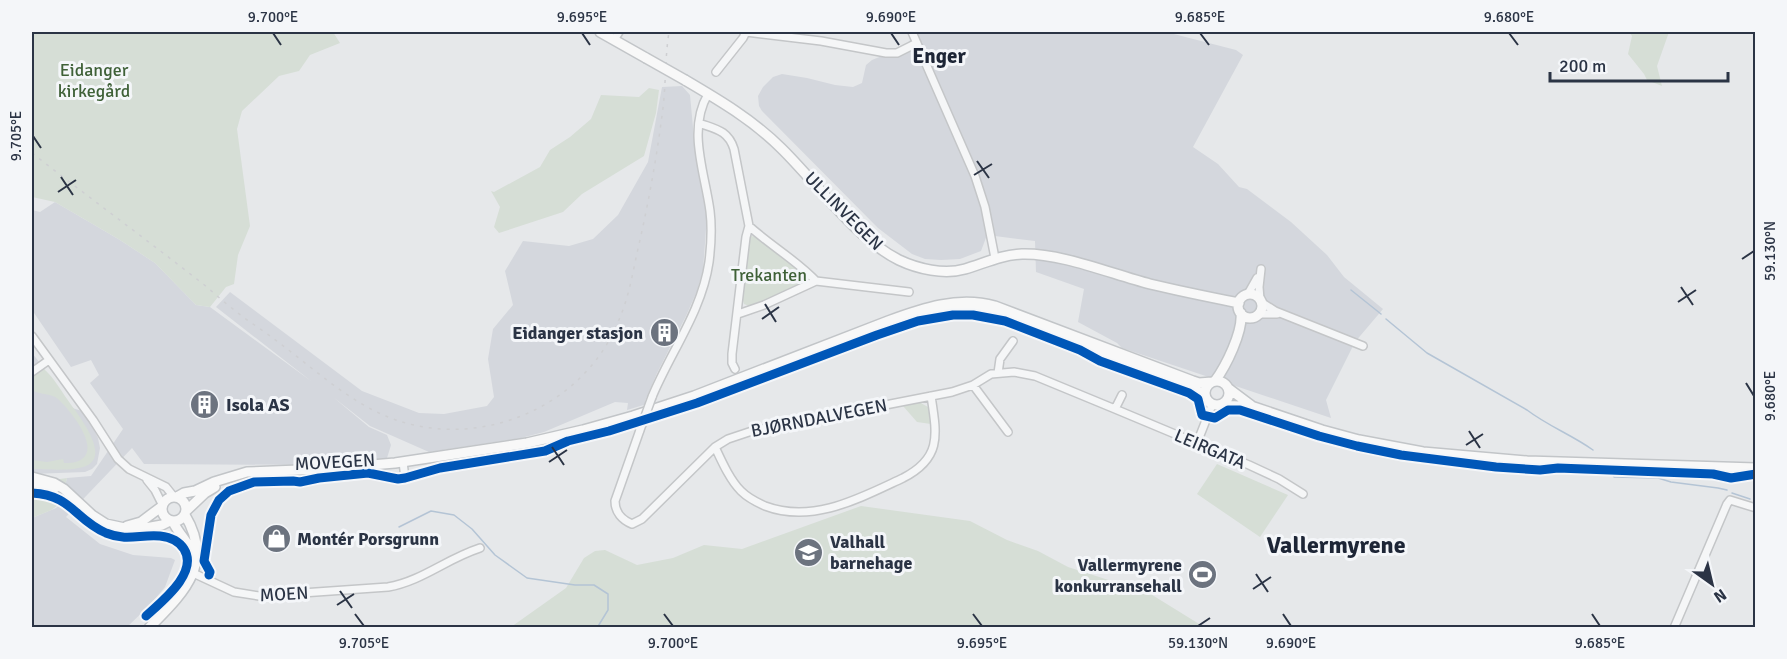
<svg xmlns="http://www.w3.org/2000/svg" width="1787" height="659" font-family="Signika,sans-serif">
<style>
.built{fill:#d4d7dd}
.green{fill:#d6ded6}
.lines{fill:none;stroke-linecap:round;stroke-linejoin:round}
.stream{stroke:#b4c4d5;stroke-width:1.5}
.minor-casing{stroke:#c4c6c8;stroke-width:10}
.major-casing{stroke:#c2c5c8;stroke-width:12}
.minor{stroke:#f5f6f7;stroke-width:7}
.major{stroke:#f8f8f8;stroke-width:9}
.rail{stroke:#cecfd2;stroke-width:1.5;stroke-dasharray:3 6;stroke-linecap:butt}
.minor-bridge-casing{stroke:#c4c6c8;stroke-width:10;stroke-linecap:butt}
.major-bridge-casing{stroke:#c2c5c8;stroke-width:12;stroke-linecap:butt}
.minor-bridge{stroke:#f5f6f7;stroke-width:7}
.major-bridge{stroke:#f8f8f8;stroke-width:9}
.cycleway-casing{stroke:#f4f6f9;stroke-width:13}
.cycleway{stroke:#0057b8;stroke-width:9}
.ticks{fill:none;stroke:#2b3445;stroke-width:2}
.labels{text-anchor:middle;stroke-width:6;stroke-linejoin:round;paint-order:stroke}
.park-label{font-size:18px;fill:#3f6138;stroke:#f4f6f9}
.street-label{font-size:18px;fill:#2b3445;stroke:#f4f6f9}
.poi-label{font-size:18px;font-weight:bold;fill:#2b3445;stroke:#f4f6f9;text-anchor:start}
.quarter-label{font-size:21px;font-weight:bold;fill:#1d2536;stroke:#f4f6f9}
.district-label{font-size:24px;font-weight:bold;fill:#1d2536;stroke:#f4f6f9}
.neatline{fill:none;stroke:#2b3445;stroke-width:2}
.ticks-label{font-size:15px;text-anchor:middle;fill:#2b3445}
</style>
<rect width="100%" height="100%" fill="#e6e8ea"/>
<!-- built -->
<path class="built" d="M909,32H1166L1236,50L1243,55L1193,147L1218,164L1239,187L1247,189L1291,222L1327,255L1344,277L1383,309L1355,342L1326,400L1331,418L1122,348L1117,343L1078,322L1084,289L1036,272L1035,241L987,235L981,251L960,259L941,260L925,259L912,254L878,228L762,111L759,106L758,96L763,87L773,77L782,74L807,78L835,85L853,87L862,83L866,65L872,60L906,46L910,40Z
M682,86L690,95L694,138L707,216L703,270L697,291L686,316L657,373L645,401L647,404L627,410L628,403L615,402L544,432L521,438L429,452L370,426L333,397L369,427L387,435L391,445L387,458L321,465L144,464L132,448L66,517L100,544L133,555L171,558L175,560L165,587L150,605L127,627L32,626V518L56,508L60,504L67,478L91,476L123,429L90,383L99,375L91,360L71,367L32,310V210L40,212L55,202L120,240L155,263L196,305L210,307L311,381L216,307L230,292L362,391L419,413L444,414L487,406L494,397L488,359L493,329L513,305L505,271L523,241L569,246L593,239L618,215L648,162L662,87Z
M32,353L44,368L45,372L69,407L82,411L92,426L98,438L100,448L97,464L92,469L85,472L32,474Z"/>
<!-- green -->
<path class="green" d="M32,32H333L340,43L310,55L299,71L279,76L242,111L237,129L250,226L238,255L234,284L226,287L210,307L196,305L155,263L120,240L55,202L32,197Z
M1629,32H1669L1657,66L1662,86L1647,80L1644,74L1628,54L1632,36Z
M649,88L659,90L656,113L644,156L582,194L563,212L499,233L494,227L500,207L491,191L494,192L540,167L550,150L570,137L591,119L601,95L639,97Z
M751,236L757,237L805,273L807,277L806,282L752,307L744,304L742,297L749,238Z
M44,369C54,378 60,389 67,399C76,412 110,453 88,465C76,472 45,469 32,469V460L47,462L63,459L64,463C70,463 77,463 82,459C100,446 69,409 58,399C51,393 40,395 32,390V377L37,372Z
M919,402L928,407L931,424L917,422L903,406Z
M1217,464L1288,495L1260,537L1197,494Z
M67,478C59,510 61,506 32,518V483Z
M861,506L970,521L1007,540L1038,551L1068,567L1149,593L1204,627H511L566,588L584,558L595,551L605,550L637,565L673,558L704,545L742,549Z"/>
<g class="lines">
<!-- stream -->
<path class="stream" d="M1351,290L1381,314
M1386,319L1427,353L1527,410C1548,426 1572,435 1593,450
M1613,475L1614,477L1658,478L1671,482L1718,488L1727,490
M1732,493L1750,499
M1755,501H1756
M399,527L431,511L454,515L472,529L495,555L527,578L575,585H594L608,594V610L597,628"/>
<defs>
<path id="minor" d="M746,32L821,41L886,53H897L917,43
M912,32L975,176L985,207L995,258
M614,40L619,32
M716,72L743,38L746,32
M699,123C715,129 728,130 734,149L749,226L746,237L732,354V363L735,369
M749,226C771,246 796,260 816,281
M1248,294L1257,278
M1260,299L1259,287L1261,269
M1261,302L1275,311L1363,346
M738,314L764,305L816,281L909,292
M1258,314H1277
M32,336L93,420L118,459L129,469L166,487L174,497
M32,372L49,360
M998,373L1000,359L1013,341
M973,385L1008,432
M652,397C670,353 702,311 709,262C711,246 712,227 710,211C705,173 687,130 708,94
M1115,409L1249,465L1279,479L1303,494
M640,430L615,501C615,512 622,520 632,524L642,519L715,447L728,439L752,431L952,392L973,385L991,374L1014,372L1035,376L1115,409L1122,395
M1197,443L1212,405
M715,447C722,462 730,480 741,491C748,498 756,502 765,506C813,524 860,498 903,478C942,458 937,435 931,396
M403,462L405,478L440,468L535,453
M147,480L155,490L162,504
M193,573L234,592L259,596L388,587C422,581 446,559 480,548
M1674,628L1727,504L1730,500L1756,508"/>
<path id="major" d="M600,32L646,58
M685,80C719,100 753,120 781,148C816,182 856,239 899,260C918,269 944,275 965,269C985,263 1001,255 1022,254C1062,253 1111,274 1150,284C1179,291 1209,297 1239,303
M1238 306a12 12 0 1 1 24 0a12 12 0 1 1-24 0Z
M903,321C933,314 961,306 992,313L1188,386L1199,392L1205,398
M1205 393a12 12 0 1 1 24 0a12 12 0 1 1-24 0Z
M1215,381C1226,366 1243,332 1241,313
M1228,388L1252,406
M1222,405L1254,407L1322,430L1359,440L1423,452L1527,461L1756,468
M32,477L54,483L64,489L92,515L106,524L134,530L162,525L170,521
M32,485L45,486L55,488
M162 509a12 12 0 1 1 24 0a12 12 0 1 1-24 0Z
M177,497L184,493L195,491L214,482L247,472L324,469L395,463L527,443L583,430L633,416L694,396L888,321C923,308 958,296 995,306L1193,381L1199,383L1212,382
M186,511L205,493L215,487
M173,522C179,534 188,542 194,555
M127,526L141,522L161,507
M149,628C182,594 215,565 185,515"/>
</defs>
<!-- minor casing -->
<use href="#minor" class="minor-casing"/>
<!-- major casing -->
<use href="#major" class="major-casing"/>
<!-- minor -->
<use href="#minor" class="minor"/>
<!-- major -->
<use href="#major" class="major"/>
<!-- rail -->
<path class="rail" d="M32,153C87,196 143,237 198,280C210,289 221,300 233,309C246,320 261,329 274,339C311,366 346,400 388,417C475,452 582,410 618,322C628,300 632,277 637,253C648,206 657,156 663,108C666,82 665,57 669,32"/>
<defs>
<path id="minor-bridge" d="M640,430L652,397"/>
<path id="major-bridge" d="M646,58L685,80"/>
</defs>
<!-- minor-bridge casing -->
<use href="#minor-bridge" class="minor-bridge-casing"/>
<!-- major-bridge casing -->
<use href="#major-bridge" class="major-bridge-casing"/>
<!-- minor-bridge -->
<use href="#minor-bridge" class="minor-bridge"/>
<!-- major-bridge -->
<use href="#major-bridge" class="major-bridge"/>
<defs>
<path id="cycleway" d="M32,493C72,495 74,519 106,533C128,542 140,534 160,536C169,537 179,541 184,549C199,573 161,602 146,616
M209,575L210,572L204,561L211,515L219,500L229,491L254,482L293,481L300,482L319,478L368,473L398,479L405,478L440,468L545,451L568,441L609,431L697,403L877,335L918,321L953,315H973L1005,321L1080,350L1100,361L1189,393L1198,399L1202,415L1215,418L1228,410H1240L1319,436L1357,446L1401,455L1496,467L1540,470L1558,468L1713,474L1731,478L1756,474"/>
</defs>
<!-- cycleway casing -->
<use href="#cycleway" class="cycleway-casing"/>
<!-- cycleway -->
<use href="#cycleway" class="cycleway"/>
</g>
<!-- ticks -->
<path class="ticks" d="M273,33L281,45M582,33L590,45M891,33L899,45M1200,33L1209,45M1509,33L1518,45M33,136L41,148M977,161L989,178M974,175L992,164M61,177L73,195M58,192L76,180M1742,259L1754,251M1681,287L1693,305M1678,302L1696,290M765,304L776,322M762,319L779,307M1746,383L1754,396M1469,431L1480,448M1466,445L1483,434M552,447L564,465M549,462L567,450M1256,574L1268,592M1253,589L1271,577M340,591L352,608M337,605L354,594M355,614L364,626M664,614L673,626M973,614L982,626M1283,614L1291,626M1592,614L1600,626M1198,626L1210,618"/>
<!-- icons -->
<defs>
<symbol id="building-disc" viewBox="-11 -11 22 22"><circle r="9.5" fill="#6c737f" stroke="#f4f6f9"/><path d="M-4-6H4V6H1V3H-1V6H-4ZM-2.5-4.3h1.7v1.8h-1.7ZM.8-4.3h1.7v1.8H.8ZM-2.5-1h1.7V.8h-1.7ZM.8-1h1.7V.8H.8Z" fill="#fff"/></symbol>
<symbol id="shop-disc" viewBox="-11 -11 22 22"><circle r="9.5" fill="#6c737f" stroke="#f4f6f9"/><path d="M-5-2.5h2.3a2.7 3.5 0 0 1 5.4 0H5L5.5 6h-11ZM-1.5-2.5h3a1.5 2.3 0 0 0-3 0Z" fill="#fff"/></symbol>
<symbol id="school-disc" viewBox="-11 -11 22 22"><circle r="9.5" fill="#6c737f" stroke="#f4f6f9"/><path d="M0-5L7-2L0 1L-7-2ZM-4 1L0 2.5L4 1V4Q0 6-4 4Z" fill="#fff"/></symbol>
<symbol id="stadium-disc" viewBox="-11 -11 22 22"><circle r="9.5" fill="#6c737f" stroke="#f4f6f9"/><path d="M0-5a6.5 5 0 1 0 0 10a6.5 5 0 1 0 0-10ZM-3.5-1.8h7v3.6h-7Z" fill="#fff"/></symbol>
</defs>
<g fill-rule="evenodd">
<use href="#building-disc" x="648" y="316" width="33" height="33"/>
<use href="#building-disc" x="188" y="388" width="33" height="33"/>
<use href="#shop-disc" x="260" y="522" width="33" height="33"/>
<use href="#school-disc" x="792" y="536" width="33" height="33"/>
<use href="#stadium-disc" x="1186" y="558" width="33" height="33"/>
</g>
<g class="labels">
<!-- park labels -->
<g class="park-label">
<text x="94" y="76">Eidanger<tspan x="94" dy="21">kirkegård</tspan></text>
<text x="769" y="281">Trekanten</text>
</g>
<!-- street labels -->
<g class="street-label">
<text transform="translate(844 211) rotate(45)" y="6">ULLINVEGEN</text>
<text transform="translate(819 418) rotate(-11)" y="6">BJØRNDALVEGEN</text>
<text transform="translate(1210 449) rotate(23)" y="6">LEIRGATA</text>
<text transform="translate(335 462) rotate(-3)" y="6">MOVEGEN</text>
<text transform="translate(284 594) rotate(-3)" y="6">MOEN</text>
</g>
<!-- poi labels -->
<g class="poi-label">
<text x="643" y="339" text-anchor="end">Eidanger stasjon</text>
<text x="226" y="411">Isola AS</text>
<text x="297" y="545">Montér Porsgrunn</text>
<text x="830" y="548">Valhall<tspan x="830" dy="21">barnehage</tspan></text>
<text x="1182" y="571" text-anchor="end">Vallermyrene<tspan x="1182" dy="21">konkurransehall</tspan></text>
</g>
<!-- quarter labels -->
<g class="quarter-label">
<text x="939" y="63">Enger</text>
</g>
<!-- district labels -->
<g class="district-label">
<text x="1336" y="553">Vallermyrene</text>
</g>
</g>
<!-- border -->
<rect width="1787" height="659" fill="none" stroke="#f4f6f9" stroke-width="66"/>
<!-- north arrow -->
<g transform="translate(1712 584) rotate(146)" stroke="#f4f6f9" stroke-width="4.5" paint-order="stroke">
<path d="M0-4.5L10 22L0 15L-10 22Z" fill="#2b3445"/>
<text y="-9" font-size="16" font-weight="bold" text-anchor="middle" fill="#2b3445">N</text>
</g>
<!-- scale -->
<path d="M1550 72v9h178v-9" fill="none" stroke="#2b3445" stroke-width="3"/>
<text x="1559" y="72" font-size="18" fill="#2b3445" stroke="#f4f6f9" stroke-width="4.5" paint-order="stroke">200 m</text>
<rect x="33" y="33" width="1721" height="593" class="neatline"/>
<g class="ticks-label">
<text x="273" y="22">9.700°E</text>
<text x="582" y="22">9.695°E</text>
<text x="891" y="22">9.690°E</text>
<text x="1200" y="22">9.685°E</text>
<text x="1509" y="22">9.680°E</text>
<text transform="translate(16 136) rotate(-90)" y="5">9.705°E</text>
<text transform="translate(1770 251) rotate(-90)" y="5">59.130°N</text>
<text transform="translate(1770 396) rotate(-90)" y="5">9.680°E</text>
<text x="364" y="648">9.705°E</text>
<text x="673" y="648">9.700°E</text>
<text x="982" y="648">9.695°E</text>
<text x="1198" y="648">59.130°N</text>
<text x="1291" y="648">9.690°E</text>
<text x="1600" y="648">9.685°E</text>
</g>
</svg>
